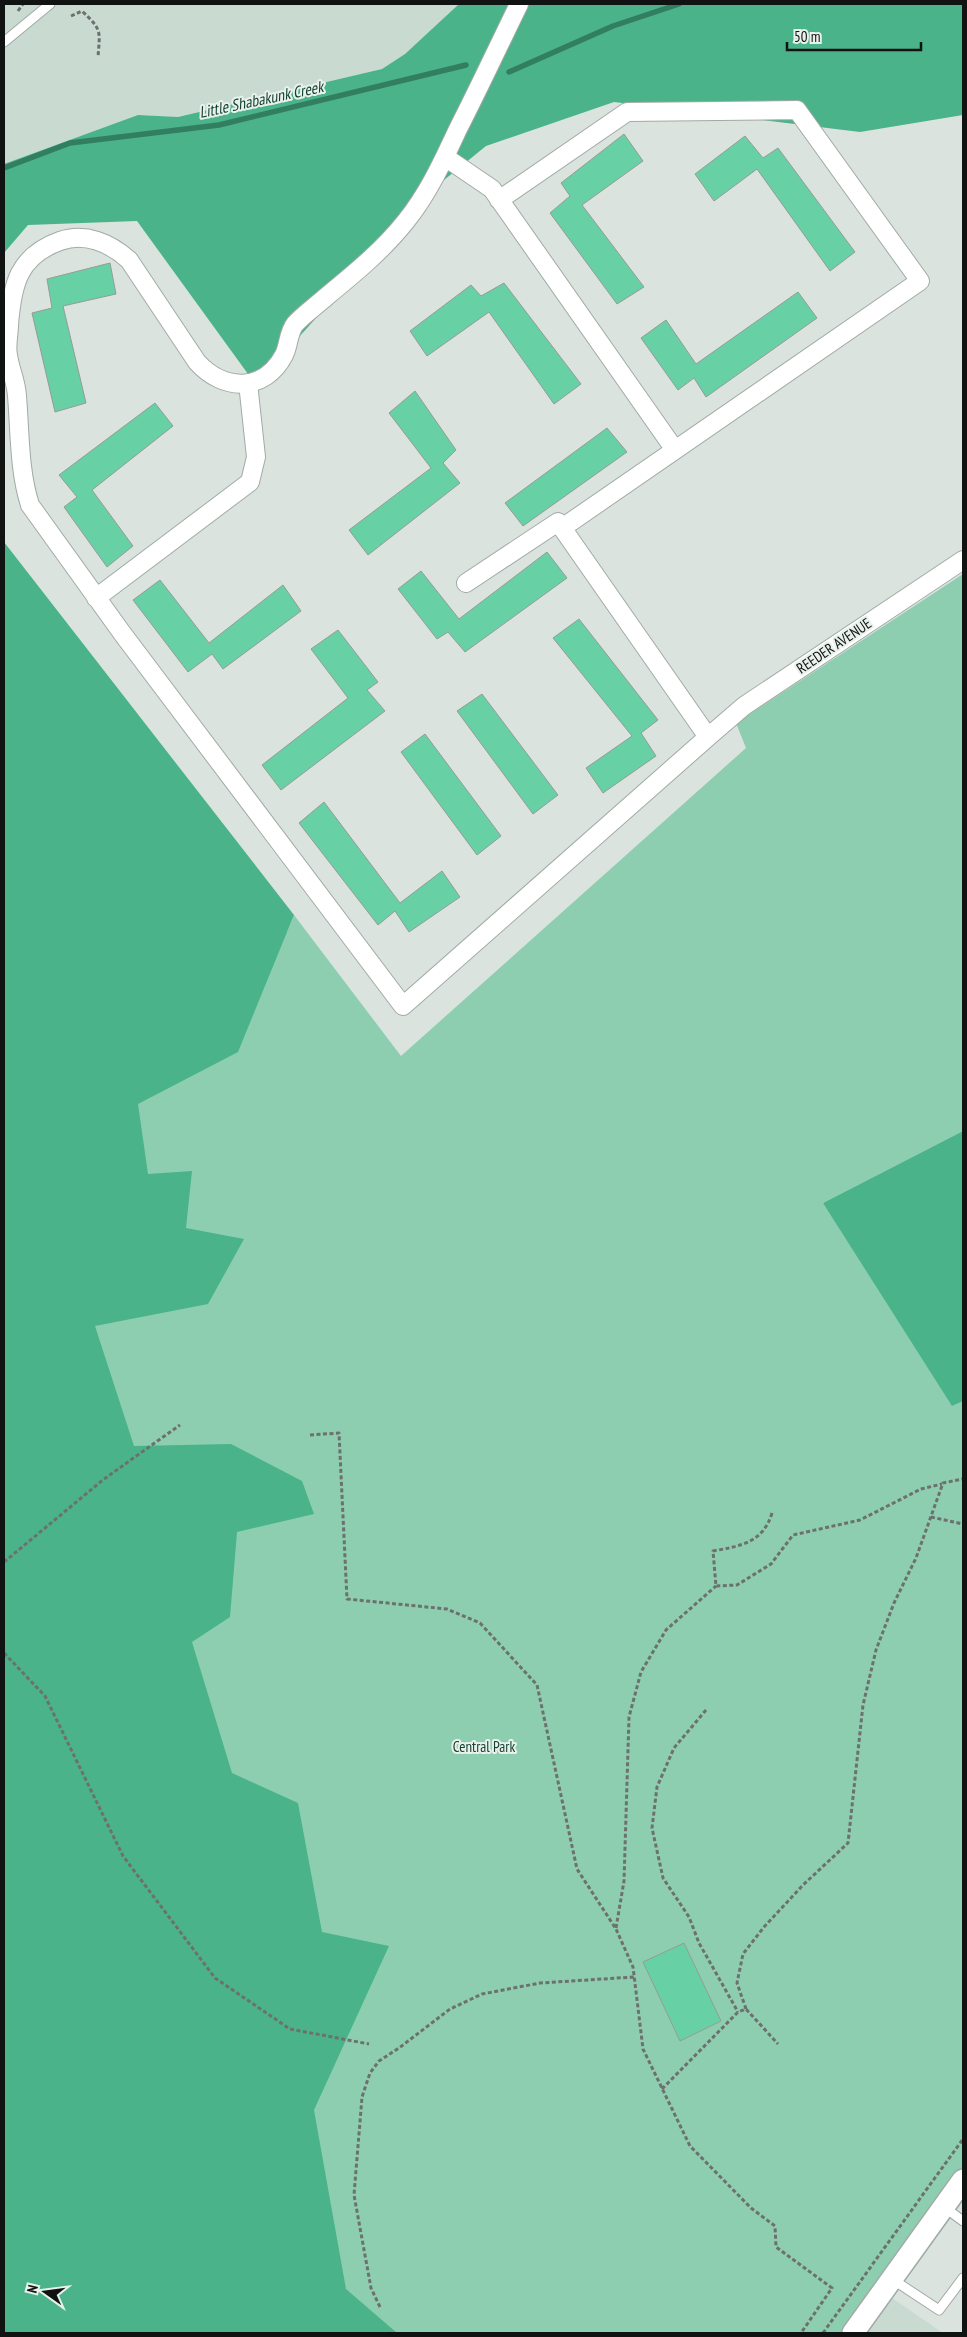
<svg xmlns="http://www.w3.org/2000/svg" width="967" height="2337" font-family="'PT Sans Narrow',sans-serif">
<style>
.built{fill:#c9dad1}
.green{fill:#8dceb0}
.forest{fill:#4ab38a}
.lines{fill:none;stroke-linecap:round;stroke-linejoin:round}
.stream{stroke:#327e60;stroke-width:5.5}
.building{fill:#68d0a5;stroke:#949c98}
.service-casing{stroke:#a1aaa6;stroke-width:11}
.minor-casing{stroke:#a1aaa6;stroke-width:20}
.tertiary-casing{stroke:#a1aaa6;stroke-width:24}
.path{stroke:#6c716e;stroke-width:3;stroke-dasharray:4 2.5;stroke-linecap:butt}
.service{stroke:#fff;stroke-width:9}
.minor{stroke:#fff;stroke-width:18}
.tertiary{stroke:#fff;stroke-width:21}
.labels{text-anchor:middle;stroke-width:4;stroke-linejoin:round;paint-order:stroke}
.street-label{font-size:15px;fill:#101311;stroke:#e8f1ec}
.park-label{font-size:15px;fill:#154231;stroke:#e8f1ec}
.water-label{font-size:16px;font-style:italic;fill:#103e2c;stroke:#e8f1ec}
</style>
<rect width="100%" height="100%" fill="#dbe3df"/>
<!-- built -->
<path class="built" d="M4,4H459L405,54L382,69L178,117L138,115L4,164Z
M892,2298L943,2333H867Z"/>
<!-- green -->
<path class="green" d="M963,574V1131L823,1203L963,1365V2201L867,2333H4V662L287,932L294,915L401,1056L746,748L736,723Z"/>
<!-- forest -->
<path class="forest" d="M459,4H963V115L860,132L614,102L486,146L428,193L256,385L137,221L28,225L4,253V164L138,115L178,117L382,69L405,54Z
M4,542L294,915L238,1052L138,1104L148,1174L192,1171L186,1228L244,1239L208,1304L95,1326L134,1446L231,1444L302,1481L314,1514L237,1532L230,1617L192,1642L232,1773L298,1803L322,1932L389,1946L314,2110L346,2289L397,2333H4Z
M963,1131V1401L952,1406L823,1203Z"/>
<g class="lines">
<!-- stream -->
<path class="stream" d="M509,72L613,26L679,4
M4,168L70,143L219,125L466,65"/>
</g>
<!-- building -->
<path class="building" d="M624,134L643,161L582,205L644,287L617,304L550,213L570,196L561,183Z
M745,136L763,158L778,148L855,252L830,271L757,169L714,201L695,174Z
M110,263L116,294L63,306L86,403L55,412L32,313L52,308L47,279Z
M504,283L581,384L554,404L489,312L427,356L410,331L471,285L481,296Z
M798,292L817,318L706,397L694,378L678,390L641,338L666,320L696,364Z
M415,391L456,450L443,463L460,483L368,555L349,530L431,468L389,413Z
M155,403L173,426L92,490L133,546L107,567L64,507L77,497L59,475Z
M607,428L627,452L523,526L505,503Z
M547,552L567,578L465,652L448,632L437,639L398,589L421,571L459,619Z
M160,580L209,643L283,585L301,611L223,669L212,654L188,672L133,600Z
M579,619L658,720L641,733L656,756L603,793L586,768L632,736L553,638Z
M338,630L378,682L367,690L385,711L281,790L262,765L348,698L311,649Z
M482,694L558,795L533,814L457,711Z
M425,734L501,836L477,855L401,752Z
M324,802L400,903L442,871L460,897L409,932L395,911L378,925L299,823Z
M684,1943L721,2021L680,2041L643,1962Z"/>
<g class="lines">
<defs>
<path id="service" d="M4,42L50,4
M944,2207L963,2221
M892,2279L939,2310L963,2278"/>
<path id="minor" d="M445,157L492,189L675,450
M499,200L627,112L797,110L920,281L562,528
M466,583L558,522L708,737L403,1006L122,633L30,505C19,471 20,432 17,396C16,380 10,370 8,355C6,346 9,334 9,325C12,285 18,256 60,241C85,232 110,243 129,260L197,362C223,391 264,393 284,355C289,345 288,333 295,324C304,314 317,305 327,296C355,273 383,250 406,221C428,194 443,161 458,129C479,88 499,45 519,4
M96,598L250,482L256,457L248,383
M708,737L744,706L963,560"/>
<path id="tertiary" d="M853,2333L963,2180"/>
</defs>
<!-- service casing -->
<use href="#service" class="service-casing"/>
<!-- minor casing -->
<use href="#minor" class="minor-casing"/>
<!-- tertiary casing -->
<use href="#tertiary" class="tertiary-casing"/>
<!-- path -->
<path class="path" d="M18,11L23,4
M71,16L82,11C102,30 100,30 98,57
M310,1435L339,1433L347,1599L447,1609L480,1623L537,1685L577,1869L616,1929L633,1967L643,2049L690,2146L751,2208L775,2226L776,2247L832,2288L801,2333
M772,1513C763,1543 740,1546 713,1551L716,1586L737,1585L771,1564L793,1535L860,1520L921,1489L942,1484
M931,1517L963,1524
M4,1562L104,1479L180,1425
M4,1653L45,1696L123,1856L215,1978L290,2029L369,2044
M706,1710L674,1748L657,1787L652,1828L663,1878L689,1917L699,1943L738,2012
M616,1928L624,1881L629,1717L641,1672L666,1630L716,1586
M746,2009L737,1983L743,1954L764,1927L803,1885L848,1843L863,1705L876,1650L894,1603L916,1558L943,1483L963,1479
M662,2089L738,2012L746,2009L778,2044
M380,2307L371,2288L354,2195L362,2097L370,2073L379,2061L399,2048L450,2009L482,1994L540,1983L634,1977
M823,2333L963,2139"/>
<!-- service -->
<use href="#service" class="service"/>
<!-- minor -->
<use href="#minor" class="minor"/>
<!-- tertiary -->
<use href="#tertiary" class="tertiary"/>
</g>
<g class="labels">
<!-- street labels -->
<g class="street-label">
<text transform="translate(834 646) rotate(-34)" y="5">REEDER AVENUE</text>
</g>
<!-- park labels -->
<g class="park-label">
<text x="484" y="1752">Central Park</text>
</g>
<!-- water labels -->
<g class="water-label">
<text transform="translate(261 99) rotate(-12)" y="6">Little Shabakunk Creek</text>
</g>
</g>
<!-- border -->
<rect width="967" height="2337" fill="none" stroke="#101311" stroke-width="10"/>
<!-- north arrow -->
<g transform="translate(45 2292) rotate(284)" stroke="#e8f1ec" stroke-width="4" paint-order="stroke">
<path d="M0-4L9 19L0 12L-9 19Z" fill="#101311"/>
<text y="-8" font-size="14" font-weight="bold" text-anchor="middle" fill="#101311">N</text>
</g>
<!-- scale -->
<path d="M787 42v8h134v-8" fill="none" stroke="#101311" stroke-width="2.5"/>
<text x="794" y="42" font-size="15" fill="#101311" stroke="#e8f1ec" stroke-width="4" paint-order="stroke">50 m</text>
</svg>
